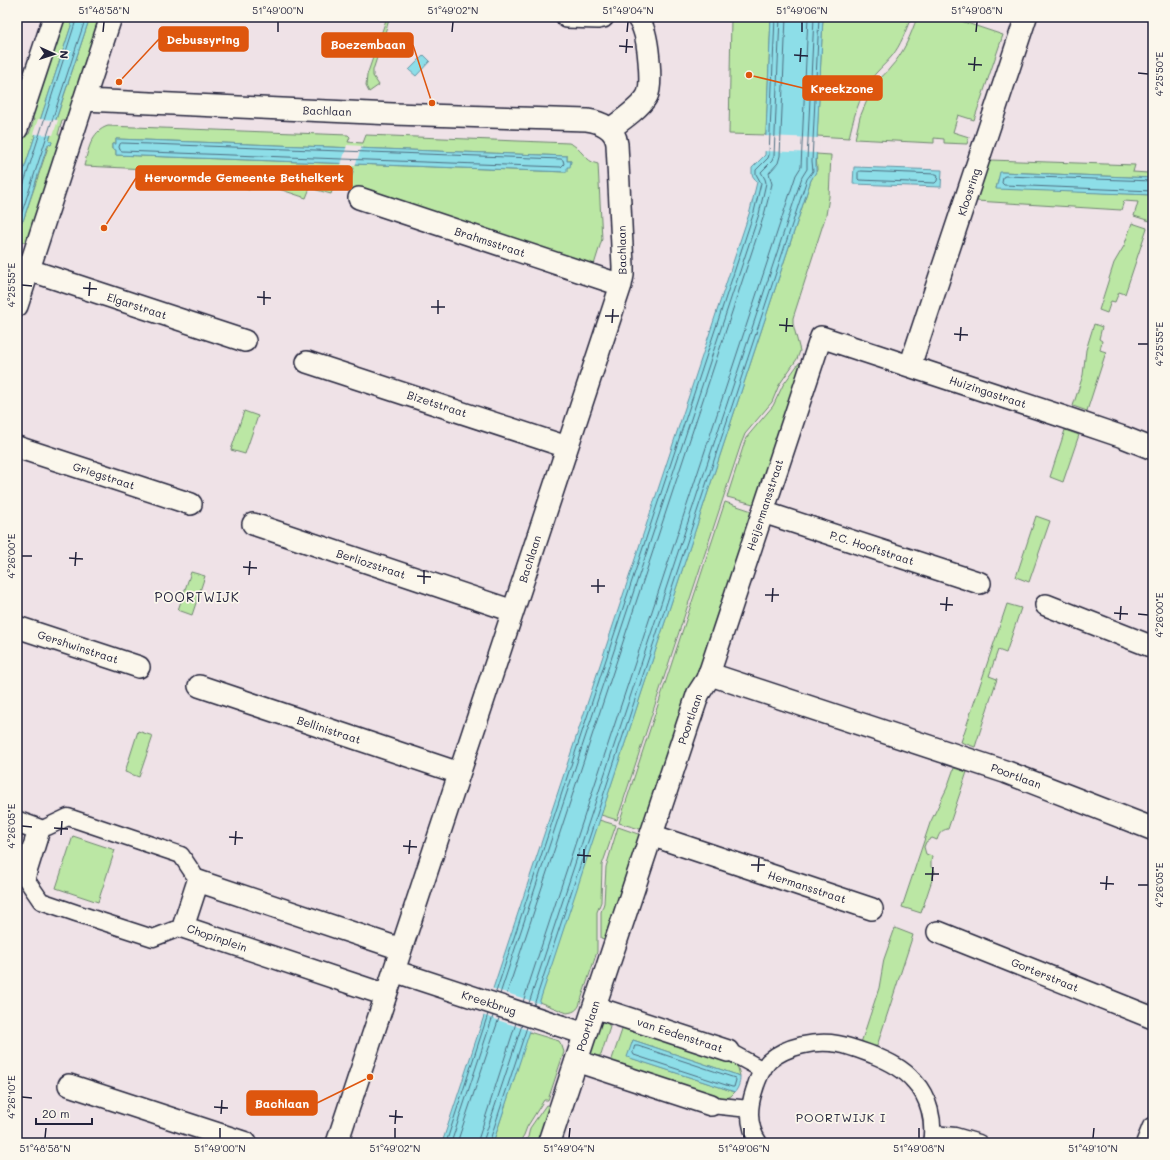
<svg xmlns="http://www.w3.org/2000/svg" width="1170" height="1160" font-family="Mali,sans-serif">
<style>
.green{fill:#bbe7a4;stroke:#6e8470;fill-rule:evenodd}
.water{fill:#8ddee8;stroke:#6293a3}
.pier{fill:#efe2e7}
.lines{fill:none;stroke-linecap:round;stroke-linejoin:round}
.shore{stroke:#4d6d80;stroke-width:1}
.pedestrian-casing{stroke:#22223b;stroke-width:19}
.minor-casing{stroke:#22223b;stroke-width:24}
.tertiary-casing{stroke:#22223b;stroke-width:25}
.pedestrian{stroke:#fbf7ec;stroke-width:16}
.minor{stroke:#fbf7ec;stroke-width:21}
.tertiary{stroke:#fbf7ec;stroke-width:22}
.ticks{fill:none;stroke:#22223b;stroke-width:1.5}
.labels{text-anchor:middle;stroke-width:3.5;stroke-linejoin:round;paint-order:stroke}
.street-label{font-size:11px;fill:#22223b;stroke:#fbf7ec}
.neighbourhood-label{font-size:12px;letter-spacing:1px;fill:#22223b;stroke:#fbf7ec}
.quarter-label{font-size:13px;letter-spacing:1px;fill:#22223b;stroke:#fbf7ec}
.leader{fill:none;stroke:#de560e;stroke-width:1.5}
.callout-dot{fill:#de560e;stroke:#fbf7ec;stroke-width:1.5}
.callout{fill:#de560e;stroke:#de560e;stroke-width:1.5}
.callout-label{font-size:12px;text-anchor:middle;font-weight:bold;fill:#fff}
.neatline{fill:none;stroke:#22223b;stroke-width:1.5}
.ticks-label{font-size:10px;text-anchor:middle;fill:#22223b}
</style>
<rect width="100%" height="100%" fill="#efe2e7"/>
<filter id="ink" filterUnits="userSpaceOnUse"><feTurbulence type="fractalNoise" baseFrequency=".025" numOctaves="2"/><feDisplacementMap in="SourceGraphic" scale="8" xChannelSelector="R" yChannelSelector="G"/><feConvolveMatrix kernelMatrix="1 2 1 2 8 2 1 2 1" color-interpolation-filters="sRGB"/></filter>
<g filter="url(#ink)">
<!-- green -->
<path class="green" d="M60,17H74L17,191V149L22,134H29L34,119L27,118Z
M90,17H104L69,120H62L58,135H63L30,244L17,240V226L19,220L23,221L49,144L51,145L52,142L49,141Z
M387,17H390L373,70V76L379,85L369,92L366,86L367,75Z
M731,17H771L766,135L729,134Z
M823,17H829L830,18L832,17H911C906,30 901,45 892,56C885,65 876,71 870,81C859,98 853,119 849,138L817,136Z
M917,17H949L1003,35L974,120L958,115L953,132L969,137L967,144L944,143V139L934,138V143L855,139L860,117L871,91L873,93L881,82L879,79C883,76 887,72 890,68C903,54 911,35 917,17Z
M108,126L348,135L350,137L348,142L363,143L366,135L569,143C581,147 585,162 598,164L602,239L593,268L348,190L354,168L340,167L331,194L310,188L306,198L252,180L249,190L188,171L84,166C88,151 91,131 108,126ZM116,139L567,156V161H571L567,167L566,172L116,155V149H112V144H116Z
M816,154L831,155L829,197L826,215L793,318V324L800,351L797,359L779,385L772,402L745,434L741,444L617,820L601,815L811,180L817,170Z
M990,160L1135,165L1133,172L1148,173L1151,165H1153V178L1001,172L996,188L1153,195V222L1134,216L1138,202L1124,201L1121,210L976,201Z
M1132,223L1147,228L1125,294L1119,292L1115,302L1111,301L1107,313L1099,310L1114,263L1124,246Z
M1094,324L1102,327L1099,339L1102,341L1100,350L1106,352L1087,411L1073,406L1083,375L1086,350Z
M801,362L803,365L757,505L727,497L746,438L773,406L783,385L799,363Z
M244,411L258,416L245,454L231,450Z
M1065,430L1079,435L1063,482L1050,477Z
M725,502L755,512L750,529L643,830L619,823Z
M1036,516L1050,521L1029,582L1016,577Z
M191,572L205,576L192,615L178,610Z
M1007,604L1021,608L1006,653L998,650L989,676L997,679L975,747L961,742Z
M138,731L153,736L139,777L125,772Z
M954,768L967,772L948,829C941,830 939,834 937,840L932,838L926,842L924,847L926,854L932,856L931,862V867L935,871L921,913L902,907L930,823L947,788Z
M599,820L616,825L602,865L601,902L597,912V952L579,1006C576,1011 573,1012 567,1013L539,1002Z
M618,827L641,835L607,940L601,938V912L604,903L606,867Z
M73,836L115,850L98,902L56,888Z
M895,928L913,935L875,1052L860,1046L879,988L884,959Z
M599,1016L605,1018L610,1027L601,1055L591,1059L585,1057Z
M624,1024L733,1061L738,1068L740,1076L633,1040L628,1057L735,1092L731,1096L723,1100L610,1065Z
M529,1032L559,1041L562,1046L564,1052L548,1100H544L527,1127L524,1135L519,1143H493Z
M546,1105L552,1107L540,1143H524L528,1137L530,1128Z"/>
<!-- water -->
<path class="water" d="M74,17H90L49,140L52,142L51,145L48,144L23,221L19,220L17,226V191Z
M771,17H823L816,161V172L811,180L493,1143H442L750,211L757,182L752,175V168L765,155Z
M424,55L430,61L416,76L409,70Z
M116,139L567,156V161H571L570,167H567V172L116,155V150L112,149V144H116Z
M854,167L942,170L941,187L853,184Z
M1000,172L1153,178V195L996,189Z
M633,1040L740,1076C740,1082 739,1087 735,1092L627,1057Z"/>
<!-- pier -->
<path class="pier" d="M38,119L58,120L53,135L33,134Z
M764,136L819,138L818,153L763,151Z
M347,145L362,146L355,166L341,165Z
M491,988L541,1004L531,1031L482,1015Z"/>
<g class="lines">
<!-- shore -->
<path class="shore" d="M122,143L561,159L563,160L564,164L561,167L122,151L120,150L119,147L120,144Z
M860,171L936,174L938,175L937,181L935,183L859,180L858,179V173Z
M1153,181L1005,176L1003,177L1002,183L1004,185L1153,191
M17,189H20L23,186L77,17
M17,217L21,215L86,17
M496,992L754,212L761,183L756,174V170L768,158L769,155L775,17
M500,994L759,214L766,183L765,179L761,172L772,161L774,156L780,17
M506,996L764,215L772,184L769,173L778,163L780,156L786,17
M523,1002L796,175L801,167L808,17
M529,1003L802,177L807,169V160L814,17
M534,1005L807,179L813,171L812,161L819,17
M635,1046H638L735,1078L736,1080L734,1087H732L634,1055L633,1053Z
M446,1143L488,1014
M451,1143L493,1016
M457,1143L499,1018
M478,1143L479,1137L516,1023
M484,1143V1139L522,1025
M489,1143L527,1027"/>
<defs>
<path id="pedestrian" d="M47,827L68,817L181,855L193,873
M28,882L41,901L76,913L153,938L174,930
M728,1051L763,1070
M711,1105L749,1109
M933,1134L955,1136L979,1143
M759,1143C748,1127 748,1109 754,1091C757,1081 761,1069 769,1061C786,1046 816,1040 838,1044C850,1046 862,1051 873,1055C888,1061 903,1068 914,1081C929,1097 935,1121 931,1143"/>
<path id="minor" d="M567,17L598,18L603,17
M84,100L111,17
M17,129L54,17
M610,129C621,121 641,107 647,96C653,85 648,40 643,28C642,24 639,20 637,17
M359,198L621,285
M17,266L245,341
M17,306L84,100L393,114L587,120C601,122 615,128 617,144L623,266V275L621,285L337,1143
M307,362L567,447
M910,366L1026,17
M17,447L191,504
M763,512L980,583
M253,524L513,611
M1046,605L1153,647
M17,627L139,667
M709,674L821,337L1064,417L1123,437L1153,449
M199,686L459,773
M17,822L39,830L25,875L17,873
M651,835L872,909
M938,932L1153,1018
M394,971L585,1034
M386,995L183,927L198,881L401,949
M594,1007L728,1051
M576,1061L711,1105
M69,1085L246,1143
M1147,1143L1153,1128"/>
<path id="tertiary" d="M549,1143L698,694L707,680L709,674L1006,772L1153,829"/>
</defs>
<!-- pedestrian casing -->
<use href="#pedestrian" class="pedestrian-casing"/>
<!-- minor casing -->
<use href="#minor" class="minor-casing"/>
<!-- tertiary casing -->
<use href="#tertiary" class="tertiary-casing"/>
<!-- pedestrian -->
<use href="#pedestrian" class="pedestrian"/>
<!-- minor -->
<use href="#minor" class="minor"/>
<!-- tertiary -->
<use href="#tertiary" class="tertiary"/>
</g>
</g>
<!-- ticks -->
<path class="ticks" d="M103,32L104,22M278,32V22M452,32L453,22M627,32L628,22M802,32V22M976,32L977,22M619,46L633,47M626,53L627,39M794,55L808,56M800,62L801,48M968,64L982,65M974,71L975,57M1138,73L1148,74M22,285L32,286M83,288L97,289M89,296L90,282M257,297L271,298M264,305V291M431,307H445M438,314V300M605,316H619M612,323L613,309M779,325L793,326M786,332L787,318M954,334L968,335M960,341L961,327M1138,344H1148M22,556H32M69,558L83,559M75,566L76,552M243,567L257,568M249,575L250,561M417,576L431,577M424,584V570M591,586H605M598,593V579M765,595H779M772,602L773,588M940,604L953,605M946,611L947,597M1114,613L1128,614M1138,614L1148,615M1120,620L1121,606M22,826L32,827M54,828L68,829M61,835L62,821M229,837L243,838M235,845L236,831M403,846L417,847M409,854L410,840M577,855L591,856M584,863V849M751,865H765M758,872L759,858M925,874H939M932,881L933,867M1100,883L1114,884M1138,885H1148M1106,890L1107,876M22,1097L32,1098M214,1107L228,1108M221,1114L222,1100M389,1116L403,1117M395,1124L396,1110M45,1138L46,1128M220,1138V1128M395,1138V1128M569,1138L570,1128M744,1138V1128M919,1138V1128M1093,1138L1094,1128"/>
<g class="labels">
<!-- street labels -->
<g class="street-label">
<text transform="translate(327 111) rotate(2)" y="4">Bachlaan</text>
<text transform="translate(969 192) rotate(-72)" y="4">Kloosring</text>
<text transform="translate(490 242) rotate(18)" y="4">Brahmsstraat</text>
<text transform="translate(622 250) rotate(-91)" y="4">Bachlaan</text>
<text transform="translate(137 306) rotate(18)" y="4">Elgarstraat</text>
<text transform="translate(988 392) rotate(18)" y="4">Huizingastraat</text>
<text transform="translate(437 404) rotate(18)" y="4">Bizetstraat</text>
<text transform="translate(104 476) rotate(18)" y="4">Griegstraat</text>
<text transform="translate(765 505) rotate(-72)" y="4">Heijermansstraat</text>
<text transform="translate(872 548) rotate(18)" y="4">P.C. Hooftstraat</text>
<text transform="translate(530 559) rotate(-72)" y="4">Bachlaan</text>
<text transform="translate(371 564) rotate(18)" y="4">Berliozstraat</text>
<text transform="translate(78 647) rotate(18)" y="4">Gershwinstraat</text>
<text transform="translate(690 719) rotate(-71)" y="4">Poortlaan</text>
<text transform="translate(329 730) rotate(18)" y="4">Bellinistraat</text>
<text transform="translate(1016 776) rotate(20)" y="4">Poortlaan</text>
<text transform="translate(807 887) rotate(18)" y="4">Hermansstraat</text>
<text transform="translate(217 938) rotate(19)" y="4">Chopinplein</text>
<text transform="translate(1045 975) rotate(22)" y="4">Gorterstraat</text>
<text transform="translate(489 1003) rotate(18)" y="4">Kreekbrug</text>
<text transform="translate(588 1026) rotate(-72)" y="4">Poortlaan</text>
<text transform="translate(680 1035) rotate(18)" y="4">van Eedenstraat</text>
</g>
<!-- neighbourhood labels -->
<g class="neighbourhood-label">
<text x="841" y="1122">POORTWIJK I</text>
</g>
<!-- quarter labels -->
<g class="quarter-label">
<text x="197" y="602">POORTWIJK</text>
</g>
</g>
<!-- callouts -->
<path class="leader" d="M119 82L159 39M432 103L413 45M749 75L803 88M104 228L136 178M370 1077L317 1103"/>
<g class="callout-dot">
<circle cx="119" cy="82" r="4"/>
<circle cx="432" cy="103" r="4"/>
<circle cx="749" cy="75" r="4"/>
<circle cx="104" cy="228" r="4"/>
<circle cx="370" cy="1077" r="4"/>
</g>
<g class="callout">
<rect x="159" y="27" width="89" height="24" rx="4"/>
<rect x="322" y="33" width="91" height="24" rx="4"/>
<rect x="803" y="76" width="79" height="24" rx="4"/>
<rect x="136" y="166" width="216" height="24" rx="4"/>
<rect x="247" y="1091" width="70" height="24" rx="4"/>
</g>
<g class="callout-label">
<text x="203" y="44">Debussyring</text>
<text x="368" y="49">Boezembaan</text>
<text x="842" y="93">Kreekzone</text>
<text x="244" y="182">Hervormde Gemeente Bethelkerk</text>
<text x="282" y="1108">Bachlaan</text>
</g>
<!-- margin -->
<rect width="1170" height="1160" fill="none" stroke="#fbf7ec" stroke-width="44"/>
<!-- north arrow -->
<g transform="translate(54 54) rotate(93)" stroke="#fbf7ec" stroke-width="3" paint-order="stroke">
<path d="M0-3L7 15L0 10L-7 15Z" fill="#22223b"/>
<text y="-6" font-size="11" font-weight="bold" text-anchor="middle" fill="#22223b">N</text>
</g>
<!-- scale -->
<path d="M36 1118v6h56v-6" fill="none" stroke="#22223b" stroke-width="2"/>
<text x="42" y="1118" font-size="12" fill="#22223b" stroke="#fbf7ec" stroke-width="3" paint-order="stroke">20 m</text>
<rect x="22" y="22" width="1126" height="1116" class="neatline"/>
<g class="ticks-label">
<text x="104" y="14">51°48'58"N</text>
<text x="278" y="14">51°49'00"N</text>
<text x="453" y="14">51°49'02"N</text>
<text x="628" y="14">51°49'04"N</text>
<text x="802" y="14">51°49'06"N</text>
<text x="977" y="14">51°49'08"N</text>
<text transform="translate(1159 74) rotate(-90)" y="4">4°25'50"E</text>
<text transform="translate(11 285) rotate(-90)" y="4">4°25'55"E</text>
<text transform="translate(1159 344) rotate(-90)" y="4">4°25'55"E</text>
<text transform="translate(11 556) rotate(-90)" y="4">4°26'00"E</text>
<text transform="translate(1159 615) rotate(-90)" y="4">4°26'00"E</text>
<text transform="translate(11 826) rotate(-90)" y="4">4°26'05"E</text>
<text transform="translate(1159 885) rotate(-90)" y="4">4°26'05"E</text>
<text transform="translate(11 1097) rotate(-90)" y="4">4°26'10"E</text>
<text x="45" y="1152">51°48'58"N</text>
<text x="220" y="1152">51°49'00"N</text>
<text x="395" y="1152">51°49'02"N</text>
<text x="569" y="1152">51°49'04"N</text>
<text x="744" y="1152">51°49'06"N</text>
<text x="919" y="1152">51°49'08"N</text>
<text x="1093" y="1152">51°49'10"N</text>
</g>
</svg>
